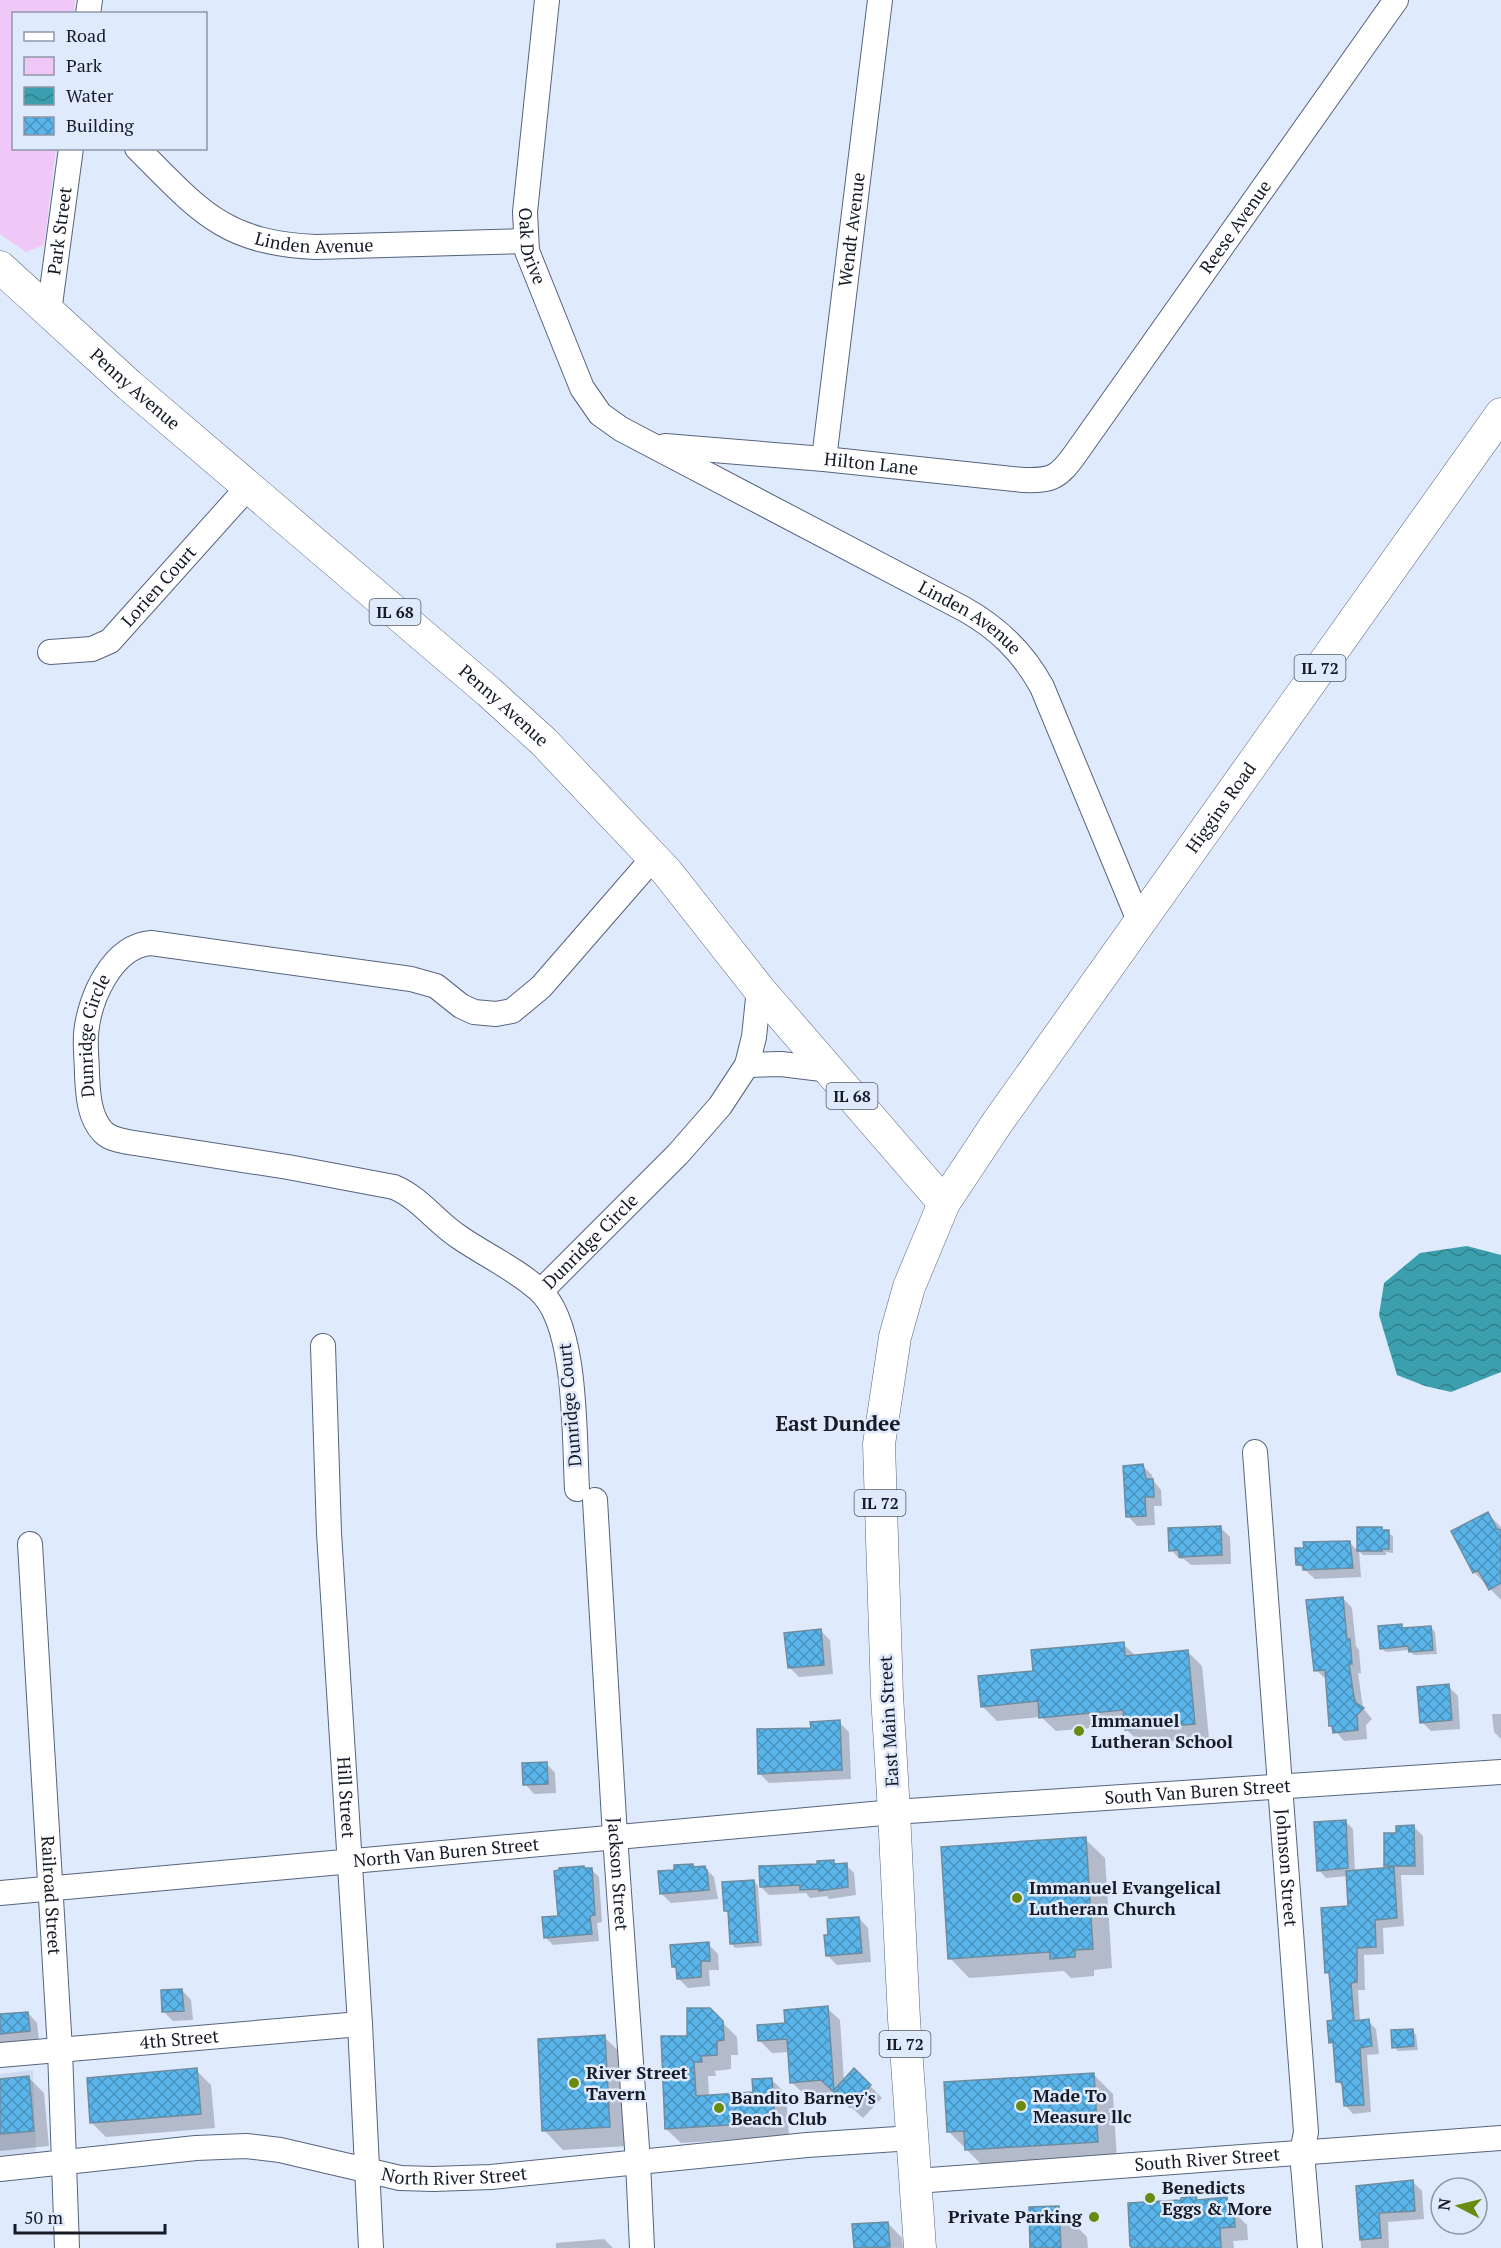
<svg xmlns="http://www.w3.org/2000/svg" width="1501" height="2248" font-family="'PT Serif',serif">
<style>
.built{fill:#cfdaf1}
.green{fill:#efc8f7}
.water{fill:url(#water-waves)}
.shadow{fill:#0003}
.building{fill:url(#building-cross-hatch);stroke:#6e8da1;stroke-width:1.5}
.lines{fill:none;stroke-linecap:round;stroke-linejoin:round}
.minor-casing{stroke:#57647f;stroke-width:26}
.major-casing{stroke:#57647f;stroke-width:33}
.minor{stroke:#fff;stroke-width:24}
.major{stroke:#fff;stroke-width:32}
.poi-dot{fill:#698b0f;stroke:#e0eafd;stroke-width:2}
.labels{text-anchor:middle;stroke-width:5;stroke-linejoin:round;paint-order:stroke}
.shield{fill:#e0eafd;stroke:#535966;stroke-width:1.5}
.shield-label{font-size:16px;font-weight:bold;fill:#161b26}
.street-label{font-size:18px;fill:#161b26;stroke:#e0eafd}
.poi-label{font-size:18px;font-weight:bold;fill:#161b26;stroke:#e0eafd;text-anchor:start}
.quarter-label{font-size:21px;font-weight:bold;fill:#161b26;stroke:#e0eafd}
</style>
<defs>
<pattern id="water-waves" width="16" height="10" patternUnits="userSpaceOnUse" patternTransform="scale(1.5)"><rect width="16" height="10" fill="#3c9fae"/><path d="M0 5q4-4 8 0t8 0" fill="none" stroke="#31818d"/></pattern>
<pattern id="building-cross-hatch" width="8" height="8" patternUnits="userSpaceOnUse" patternTransform="scale(1.5)"><rect width="8" height="8" fill="#59b5ea"/><path d="M0 0l8 8M0 8l8-8" fill="none" stroke="#4992bd"/></pattern>
</defs>
<rect width="100%" height="100%" fill="#e0eafd"/>
<!-- built -->
<path class="built" d="M33,2070L36,2153L0,2156V2074Z"/>
<!-- green -->
<path class="green" d="M0,0H75L74,13L14,14V148L56,149L44,245L26,252L0,234Z"/>
<!-- water -->
<path class="water" d="M1467,1246L1501,1255V1372L1451,1392L1425,1386L1397,1375L1379,1315L1384,1283L1420,1253Z"/>
<!-- shadow -->
<path class="shadow" d="M1143,1466L1152,1475L1153,1480L1161,1490L1162,1506H1154L1155,1525L1137,1526L1128,1516Z
M1488,1514L1501,1527V1600L1474,1572Z
M1220,1527L1230,1537L1231,1564L1191,1565L1184,1559H1180L1171,1550Z
M1381,1529L1393,1536V1553L1386,1552V1555H1363L1359,1551L1361,1577L1315,1579L1298,1564L1349,1542L1358,1551Z
M1343,1598L1352,1608L1356,1646L1359,1650L1361,1673H1358L1363,1708L1372,1719L1366,1725L1367,1739L1344,1741L1331,1726L1327,1680L1316,1670Z
M1401,1626L1404,1629L1431,1627L1435,1632L1437,1654L1414,1655L1409,1650L1386,1652L1381,1648Z
M821,1631L830,1640L833,1674L799,1677L789,1667Z
M1123,1644L1136,1656L1188,1652L1202,1666L1209,1738L1141,1744L1127,1730L1126,1725L1056,1731L1041,1717L997,1721L982,1706L1035,1673Z
M1448,1686L1458,1696L1460,1729L1431,1731L1422,1722Z
M1492,1714H1501V1739L1494,1732Z
M839,1722L849,1732L851,1779L769,1783L759,1773L812,1729Z
M546,1763L555,1773L556,1793L534,1794L525,1784Z
M1345,1821L1353,1829L1355,1872L1389,1869L1386,1866L1398,1834L1414,1827L1423,1836L1424,1875H1401L1404,1926L1383,1928L1384,1954L1364,1955L1365,1990H1358L1360,2022L1368,2021L1376,2029L1379,2054L1367,2055L1371,2112L1353,2114L1345,2105L1344,2088L1337,2081L1335,2046L1330,2042L1334,2022L1331,1977L1326,1972L1350,1908L1348,1876L1326,1878L1319,1870Z
M1085,1839L1105,1858L1112,1968L1094,1970V1976L1071,1978L1064,1971L969,1978L950,1958Z
M833,1862L836,1865H846L854,1873L856,1895L829,1899L827,1896L810,1898L806,1893L769,1895L761,1887Z
M693,1865L696,1868H705L714,1877L718,1899L671,1903L661,1893L676,1871Z
M591,1869L599,1877L602,1922L597,1923L599,1941L553,1945L545,1937L559,1918L585,1870Z
M754,1881L758,1886L762,1946L735,1948L731,1943L729,1914L725,1910Z
M859,1918L868,1928L871,1962L837,1965L827,1955Z
M708,1944L718,1954L719,1970H709L710,1986L688,1988L678,1978V1971L674,1967Z
M182,1990L191,2000L193,2020L173,2021L164,2012Z
M827,2008L840,2020L844,2081L870,2086L882,2098L863,2118L835,2092L804,2094L791,2082L789,2052L772,2053L759,2040Z
M709,2009L737,2037L738,2055H731V2069L715,2071L716,2076H708L709,2096L754,2093L771,2079L786,2094L789,2136L681,2143L666,2129L689,2037Z
M28,2013L37,2023L39,2040L0,2044V2016Z
M1412,2030L1416,2035L1418,2050L1398,2051L1394,2047Z
M604,2037L624,2056L628,2146L563,2150L544,2130Z
M196,2070L211,2085L215,2128L106,2137L92,2123Z
M1093,2074L1113,2094L1117,2161L986,2169L948,2131Z
M29,2078L44,2093L49,2146L0,2151V2080Z
M1413,2182L1422,2191L1424,2219L1388,2222L1389,2248H1361L1358,2188Z
M1196,2198L1199,2201L1227,2199L1240,2212V2218L1247,2225L1248,2240L1233,2241L1234,2248H1134L1183,2201Z
M1058,2207L1087,2237L1088,2248H1032Z
M888,2223L902,2238L903,2248L855,2247Z
M604,2239L613,2248H556V2243Z"/>
<!-- building -->
<path class="building" d="M1143,1464L1146,1479H1153L1154,1497H1145L1146,1516L1126,1517L1123,1466Z
M1488,1512L1497,1529L1501,1530V1583L1489,1590L1478,1570L1473,1573L1451,1531Z
M1221,1526L1222,1555L1179,1557V1550L1169,1551L1168,1528Z
M1357,1527H1382V1530H1389V1549H1382V1551H1357Z
M1350,1541L1353,1568L1303,1570V1565H1296L1295,1548H1304L1303,1542Z
M1343,1597L1347,1639H1350L1352,1664H1349L1354,1697L1356,1703L1364,1708L1357,1715L1358,1730L1333,1733L1332,1726H1329L1325,1670L1314,1671L1306,1600Z
M1402,1624V1628L1431,1626L1433,1650L1409,1652L1408,1646L1380,1649L1378,1626Z
M821,1629L824,1665L788,1668L784,1633Z
M1124,1642L1125,1656L1188,1650L1195,1724L1125,1730L1123,1710L1039,1718L1038,1701L981,1707L978,1676L1033,1671L1031,1650Z
M1449,1684L1452,1720L1420,1723L1417,1687Z
M840,1720L842,1770L758,1774L757,1729L811,1728L810,1722Z
M547,1762L548,1784L523,1785L522,1763Z
M1346,1820L1348,1868L1317,1871L1314,1822Z
M1414,1825L1415,1866H1384V1833H1396V1826Z
M1086,1837L1093,1949L1075,1950V1957L1050,1959V1952L948,1959L941,1847Z
M834,1860V1864L847,1863L848,1887L819,1891V1889L800,1890V1885L760,1887L759,1866L817,1864V1861Z
M693,1864V1867L705,1866L706,1870H707L709,1890L660,1894L658,1871L674,1870V1865Z
M584,1866V1868H592L595,1915L590,1916L592,1934L544,1938L542,1917L558,1916L554,1871L559,1870V1868Z
M1394,1867L1397,1918L1375,1920L1376,1947L1357,1948V1982L1351,1983L1354,2021L1369,2019L1372,2046L1360,2048L1364,2105L1344,2106L1342,2082H1336L1333,2042L1329,2043L1327,2021L1333,2020L1329,1972L1325,1973L1321,1908L1348,1906L1346,1871Z
M754,1880L758,1942L730,1944L728,1911H724L722,1882Z
M859,1917L862,1953L826,1956L824,1935H828L827,1919Z
M709,1942L710,1961H701V1977L677,1979L676,1967H672L670,1945Z
M182,1989L184,2011L162,2012L161,1990Z
M828,2006L834,2090L854,2068L871,2085L850,2107L821,2080L790,2083L787,2039L758,2041L757,2025L785,2023L784,2010Z
M687,2008H710L723,2021L724,2040L717,2041V2055L701,2056L702,2062H694L696,2096L753,2092L752,2079L772,2078L775,2122L665,2129L661,2036H687Z
M28,2012L30,2031L0,2034V2014Z
M1413,2029L1414,2046L1392,2048L1391,2030Z
M605,2035L610,2127L542,2131L538,2039Z
M197,2068L201,2114L90,2123L87,2078Z
M1094,2073L1098,2142L965,2150L964,2131L947,2132L944,2082Z
M29,2076L34,2131L0,2134V2079Z
M1413,2180L1415,2211L1379,2213L1381,2238L1360,2240L1356,2186Z
M1196,2196L1197,2200L1227,2197L1228,2210H1234L1235,2227L1220,2228L1221,2248H1132L1130,2246L1128,2203L1181,2200V2198Z
M1059,2206L1061,2248H1030L1029,2207Z
M888,2222L890,2247L854,2248L852,2224Z"/>
<g class="lines">
<defs>
<g id="minor">
<path id="s1" d="M547,0L525,212L527,251L582,388L600,414L621,429L964,609C998,628 1023,652 1042,687L1140,923"/>
<path d="M88,14L90,0"/>
<path id="s2" d="M137,148C199,210 223,243 316,247L525,241"/>
<path id="s3" d="M49,312L71,148"/>
<path id="s4" d="M665,446L824,459L1023,480C1053,481 1059,477 1076,453L1396,0"/>
<path id="s5" d="M824,459L880,0"/>
<path id="s6" d="M50,652L92,649L110,641L249,486"/>
<path d="M747,1065L781,1064L830,1070"/>
<path id="s7" d="M541,1291L678,1154L720,1106L747,1065L754,1037L759,989"/>
<path id="s8" d="M323,1346L329,1533L360,2024L371,2248"/>
<path id="s9" d="M1255,1452L1306,2132L1302,2153L1310,2248"/>
<path id="s10" d="M577,1489C574,1439 578,1324 539,1290C516,1269 485,1255 459,1237C436,1222 420,1198 394,1187L288,1167L128,1142C119,1140 110,1139 103,1132C89,1117 88,1095 87,1075C87,1062 85,1047 86,1034C89,999 112,946 151,943L411,979L436,986L461,1006L474,1012L496,1014L512,1011L541,987L654,857"/>
<path id="s11" d="M595,1500L615,1836L638,2162L642,2248"/>
<path id="s12" d="M30,1544L60,2050L67,2248"/>
<path id="s13" d="M0,1893L894,1812L1501,1772"/>
<path id="s14" d="M0,2055L360,2024"/>
<path id="s15" d="M0,2169L196,2148L246,2146L280,2150L400,2178L433,2179L491,2177L807,2145L912,2138"/>
<path id="s16" d="M916,2181L1501,2138"/>
</g>
<g id="major">
<path id="s17" d="M0,267L129,385L489,692L544,742L667,872L759,989L944,1203"/>
<path id="s18" d="M920,2248L904,2019L894,1812L887,1695L879,1444L895,1337L909,1287L944,1203L997,1123L1501,414"/>
</g>
</defs>
<!-- minor casing -->
<use href="#minor" class="minor-casing"/>
<!-- major casing -->
<use href="#major" class="major-casing"/>
<!-- minor -->
<use href="#minor" class="minor"/>
<!-- major -->
<use href="#major" class="major"/>
</g>
<!-- markers -->
<g class="poi-dot">
<circle cx="1079" cy="1731" r="6"/>
<circle cx="1017" cy="1898" r="6"/>
<circle cx="574" cy="2083" r="6"/>
<circle cx="1021" cy="2106" r="6"/>
<circle cx="719" cy="2108" r="6"/>
<circle cx="1150" cy="2198" r="6"/>
<circle cx="1094" cy="2217" r="6"/>
</g>
<g class="labels">
<!-- shield labels -->
<g class="shield">
<rect x="369.5" y="599" width="51" height="26" rx="4.5"/>
<rect x="1294.5" y="655" width="51" height="26" rx="4.5"/>
<rect x="826.5" y="1083" width="51" height="26" rx="4.5"/>
<rect x="854.5" y="1490" width="51" height="26" rx="4.5"/>
<rect x="879.5" y="2031" width="51" height="26" rx="4.5"/>
</g>
<g class="shield-label">
<text x="395" y="618">IL 68</text>
<text x="1320" y="674">IL 72</text>
<text x="852" y="1102">IL 68</text>
<text x="880" y="1509">IL 72</text>
<text x="905" y="2050">IL 72</text>
</g>
<!-- street labels -->
<g class="street-label">
<text dy="6" stroke="none"><textPath href="#s4" startOffset="700">Reese Avenue</textPath></text>
<text dy="6" stroke="none"><textPath href="#s5" startOffset="231">Wendt Avenue</textPath></text>
<text dy="6" stroke="none"><textPath href="#s3" startOffset="82">Park Street</textPath></text>
<text dy="6" stroke="none"><textPath href="#s2" startOffset="210">Linden Avenue</textPath></text>
<text dy="6" stroke="none"><textPath href="#s1" startOffset="248">Oak Drive</textPath></text>
<text dy="6" stroke="none"><textPath href="#s17" startOffset="182">Penny Avenue</textPath></text>
<text dy="6" stroke="none"><textPath href="#s4" startOffset="207">Hilton Lane</textPath></text>
<text dy="6" stroke="none"><textPath href="#s6" startOffset="135">Lorien Court</textPath></text>
<text dy="6" stroke="none"><textPath href="#s1" startOffset="854">Linden Avenue</textPath></text>
<text dy="6" stroke="none"><textPath href="#s17" startOffset="668">Penny Avenue</textPath></text>
<text dy="6" stroke="none"><textPath href="#s18" startOffset="1539">Higgins Road</textPath></text>
<text dy="6" stroke="none"><textPath href="#s10" startOffset="783">Dunridge Circle</textPath></text>
<text dy="6" stroke="none"><textPath href="#s7" startOffset="70">Dunridge Circle</textPath></text>
<text transform="translate(570 1405) rotate(-95)" y="6">Dunridge Court</text>
<text transform="translate(889 1721) rotate(-93)" y="6">East Main Street</text>
<text dy="6" stroke="none"><textPath href="#s13" startOffset="1202">South Van Buren Street</textPath></text>
<text dy="6" stroke="none"><textPath href="#s8" startOffset="452">Hill Street</textPath></text>
<text dy="6" stroke="none"><textPath href="#s13" startOffset="448">North Van Buren Street</textPath></text>
<text dy="6" stroke="none"><textPath href="#s9" startOffset="417">Johnson Street</textPath></text>
<text dy="6" stroke="none"><textPath href="#s11" startOffset="375">Jackson Street</textPath></text>
<text dy="6" stroke="none"><textPath href="#s12" startOffset="352">Railroad Street</textPath></text>
<text dy="6" stroke="none"><textPath href="#s14" startOffset="180">4th Street</textPath></text>
<text dy="6" stroke="none"><textPath href="#s16" startOffset="292">South River Street</textPath></text>
<text dy="6" stroke="none"><textPath href="#s15" startOffset="459">North River Street</textPath></text>
</g>
<!-- poi labels -->
<g class="poi-label">
<text x="1091" y="1727">Immanuel<tspan x="1091" dy="21">Lutheran School</tspan></text>
<text x="1029" y="1894">Immanuel Evangelical<tspan x="1029" dy="21">Lutheran Church</tspan></text>
<text x="586" y="2079">River Street<tspan x="586" dy="21">Tavern</tspan></text>
<text x="1033" y="2102">Made To<tspan x="1033" dy="21">Measure llc</tspan></text>
<text x="731" y="2104">Bandito Barney's<tspan x="731" dy="21">Beach Club</tspan></text>
<text x="1162" y="2194">Benedicts<tspan x="1162" dy="21">Eggs &amp; More</tspan></text>
<text x="1082" y="2223" text-anchor="end">Private Parking</text>
</g>
<!-- quarter labels -->
<g class="quarter-label">
<text x="838" y="1431">East Dundee</text>
</g>
</g>
<!-- legend -->
<rect x="12" y="12" width="195" height="138" fill="#e0eafd" stroke="#8f97a7" stroke-width="1.5"/>
<rect x="24" y="32" width="30" height="9" fill="#ffffff" stroke="#8f97a7" stroke-width="1.5"/>
<text x="66" y="42" font-size="18" fill="#161b26">Road</text>
<rect x="24" y="57" width="30" height="18" fill="#efc8f7" stroke="#8f97a7" stroke-width="1.5"/>
<text x="66" y="72" font-size="18" fill="#161b26">Park</text>
<rect x="24" y="87" width="30" height="18" fill="url(#water-waves)" stroke="#8f97a7" stroke-width="1.5"/>
<text x="66" y="102" font-size="18" fill="#161b26">Water</text>
<rect x="24" y="117" width="30" height="18" fill="url(#building-cross-hatch)" stroke="#8f97a7" stroke-width="1.5"/>
<text x="66" y="132" font-size="18" fill="#161b26">Building</text>
<!-- north arrow -->
<g transform="translate(1459 2206) rotate(277)"><circle r="28" fill="#e0eafd" stroke="#8f97a7" stroke-width="1.5"/>
<path d="M0-4.5L10 22L0 15L-10 22Z" fill="#698b0f"/>
<text y="-9" font-size="16" font-weight="bold" text-anchor="middle" fill="#161b26">N</text>
</g>
<!-- scale -->
<path d="M15 2224v9h150v-9" fill="none" stroke="#161b26" stroke-width="3"/>
<text x="24" y="2224" font-size="18" fill="#161b26" stroke="#e0eafd" stroke-width="4.5" paint-order="stroke">50 m</text>
</svg>
